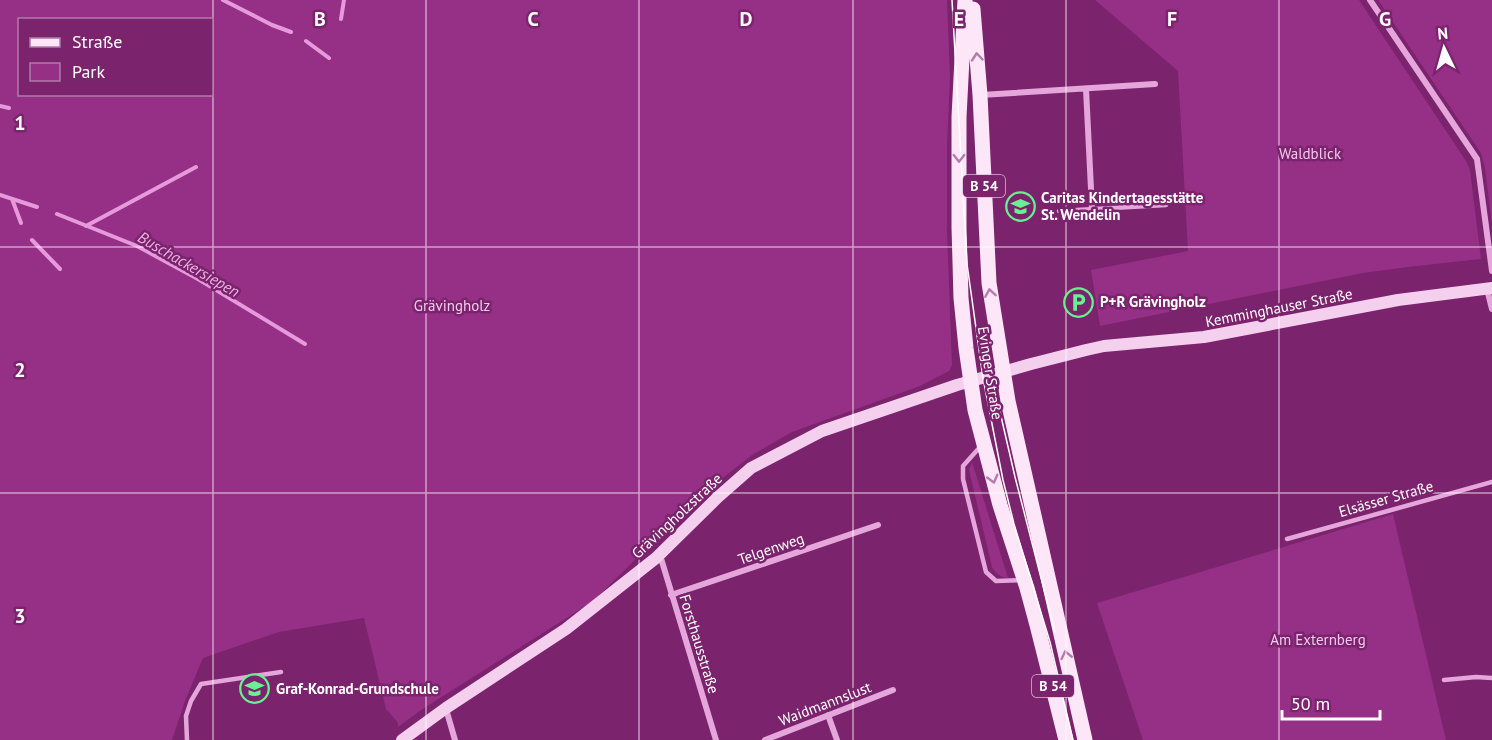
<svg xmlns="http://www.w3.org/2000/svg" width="1492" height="740" font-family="'PT Sans',sans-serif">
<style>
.green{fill:#953086;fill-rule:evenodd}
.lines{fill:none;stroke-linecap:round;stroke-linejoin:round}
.stream{stroke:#e69adc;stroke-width:4}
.lane{stroke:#e5a6dc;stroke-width:4.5}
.street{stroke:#e5a6dc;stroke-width:6}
.secondary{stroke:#f5cfee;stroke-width:12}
.primary{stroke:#fde6f8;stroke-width:15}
.tram{stroke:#fff;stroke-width:1.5}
.oneway{stroke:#b67bac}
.grid{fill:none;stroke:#fff;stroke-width:1.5;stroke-opacity:0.55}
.labels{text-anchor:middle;stroke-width:5;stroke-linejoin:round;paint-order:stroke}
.shield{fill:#7b236d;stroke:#d7bdd3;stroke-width:1.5}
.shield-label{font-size:14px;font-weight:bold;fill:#fff}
.park-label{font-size:15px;fill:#f4c9ee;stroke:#7b236d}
.poi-label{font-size:15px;font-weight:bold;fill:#fff;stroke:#7b236d;text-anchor:start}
.street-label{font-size:15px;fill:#fff;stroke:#7b236d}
.water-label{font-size:16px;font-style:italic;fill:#edb1e4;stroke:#7b236d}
.grid-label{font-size:20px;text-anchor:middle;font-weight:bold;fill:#fff;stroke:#7b236d;stroke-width:5;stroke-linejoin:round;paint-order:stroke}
</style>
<rect width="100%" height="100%" fill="#7b236d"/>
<!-- green -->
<path class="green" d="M0,0H947L950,79L947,146V232L952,365L949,371L920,386L792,432L752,455L724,477L645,550L592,602L421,710L398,727V723L386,709L364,618L279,632L203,658L185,701L172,740H0ZM20,20H212V94H20Z
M1095,0H1359L1466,161L1470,170L1481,259L1408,267L1363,273L1100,326L1091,270L1188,251L1178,71Z
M1378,0H1492V225L1485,168L1481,153Z
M972,462L1008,578C1000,577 996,574 992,567L969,470Z
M1393,514L1446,740H1143L1097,603Z"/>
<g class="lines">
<!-- stream -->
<path class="stream" d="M223,0L272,25L291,32
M341,19L344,0
M306,41L329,58
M0,106L9,108
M0,195L37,207
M12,199L21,223
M57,214L137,246L198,279L305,344
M86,226L196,167
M32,240L60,269"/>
<!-- lane -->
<path class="lane" d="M1059,211L1166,205
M980,447L963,466V479L986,572L996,581L1023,580
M1287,539L1492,482
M1444,680L1476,677L1492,678
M187,740L186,716L191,701L201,684L281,672"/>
<!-- street -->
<path class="street" d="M1370,0L1477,159L1492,271
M1086,89L1092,209
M981,95L1155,84
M1487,289L1492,309
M660,555L716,740
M671,595L878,525
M446,709L455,740
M828,715L837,740
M765,740L893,690"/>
<!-- secondary -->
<path class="secondary" d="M402,740L446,708L566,629L656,558L718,497L751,468L822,431L957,385L1031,364L1086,350L1104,346L1204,337L1398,300L1492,288"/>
<!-- primary -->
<path class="primary" d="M965,0L959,117V227L961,298L966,348L975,410L1000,505L1027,588L1037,625L1066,740
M973,9L980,95L989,283L1008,401L1085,740"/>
<!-- tram -->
<path class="tram" d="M952,0L967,264L983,378L1003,480L1014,524L1050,642L1073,740
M991,373L1015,477L1055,632"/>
</g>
<!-- one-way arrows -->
<defs><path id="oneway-chevron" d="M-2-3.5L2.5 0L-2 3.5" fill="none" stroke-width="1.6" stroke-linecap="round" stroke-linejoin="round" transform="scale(1.5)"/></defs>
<g class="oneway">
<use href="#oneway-chevron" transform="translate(977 57) rotate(-95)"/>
<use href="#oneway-chevron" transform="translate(959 158) rotate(90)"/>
<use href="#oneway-chevron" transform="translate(990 293) rotate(-99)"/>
<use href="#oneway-chevron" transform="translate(993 479) rotate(75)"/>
<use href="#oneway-chevron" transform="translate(1066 655) rotate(-103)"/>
</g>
<!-- grid -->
<path class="grid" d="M213,0V740M426,0V740M639,0V740M853,0V740M1066,0V740M1279,0V740M0,247H1492M0,493H1492"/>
<!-- icons -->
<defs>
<symbol id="school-ring" viewBox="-11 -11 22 22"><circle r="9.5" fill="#7b236d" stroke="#69f093" stroke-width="1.5"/><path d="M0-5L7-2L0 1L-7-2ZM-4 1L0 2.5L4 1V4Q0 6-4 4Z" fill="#69f093"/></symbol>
<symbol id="parking-ring" viewBox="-11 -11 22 22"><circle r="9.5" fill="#7b236d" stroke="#69f093" stroke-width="1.5"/><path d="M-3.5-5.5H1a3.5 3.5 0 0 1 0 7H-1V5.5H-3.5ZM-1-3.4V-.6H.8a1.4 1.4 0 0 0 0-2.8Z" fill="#69f093"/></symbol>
</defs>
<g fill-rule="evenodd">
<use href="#school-ring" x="1004" y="190" width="33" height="33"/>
<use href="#parking-ring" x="1062" y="286" width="33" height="33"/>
<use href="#school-ring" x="238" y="672" width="33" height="33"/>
</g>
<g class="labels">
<!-- shield labels -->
<g class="shield">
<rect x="963" y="175" width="42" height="22" rx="4.5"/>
<rect x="1032" y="675" width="42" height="22" rx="4.5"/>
</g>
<g class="shield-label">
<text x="984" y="191">B 54</text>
<text x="1053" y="691">B 54</text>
</g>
<!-- park labels -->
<g class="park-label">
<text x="1310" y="159">Waldblick</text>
<text x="452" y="311">Grävingholz</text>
<text x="1318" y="645">Am Externberg</text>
</g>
<!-- poi labels -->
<g class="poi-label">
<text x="1041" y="203">Caritas Kindertagesstätte<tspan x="1041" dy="17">St. Wendelin</tspan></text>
<text x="1100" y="307">P+R Grävingholz</text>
<text x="276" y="694">Graf-Konrad-Grundschule</text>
</g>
<!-- street labels -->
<g class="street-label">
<text transform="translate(1279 308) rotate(-11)" y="5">Kemminghauser Straße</text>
<text transform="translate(990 373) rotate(81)" y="5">Evinger Straße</text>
<text transform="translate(1386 499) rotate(-16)" y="5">Elsässer Straße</text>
<text transform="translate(677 516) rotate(-43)" y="5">Grävingholzstraße</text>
<text transform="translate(771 549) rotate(-19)" y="5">Telgenweg</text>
<text transform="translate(699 644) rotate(73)" y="5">Forsthausstraße</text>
<text transform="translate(825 704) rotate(-21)" y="5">Waidmannslust</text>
</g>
<!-- water labels -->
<g class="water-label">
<text transform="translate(189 264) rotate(30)" y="6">Buschackersiepen</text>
</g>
</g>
<g class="grid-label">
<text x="320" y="26">B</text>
<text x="533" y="26">C</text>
<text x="746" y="26">D</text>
<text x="959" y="26">E</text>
<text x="1172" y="26">F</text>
<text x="1385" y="26">G</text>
<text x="20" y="130">1</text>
<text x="20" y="377">2</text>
<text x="20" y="623">3</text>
</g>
<!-- legend -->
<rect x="18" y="18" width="195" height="78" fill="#7b236d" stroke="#b07ba7" stroke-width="1.5"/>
<rect x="30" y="38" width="30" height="9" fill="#fde6f8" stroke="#b07ba7" stroke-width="1.5"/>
<text x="72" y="48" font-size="18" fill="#ffffff">Straße</text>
<rect x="30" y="63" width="30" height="18" fill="#953086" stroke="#b07ba7" stroke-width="1.5"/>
<text x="72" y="78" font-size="18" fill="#ffffff">Park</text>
<!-- north arrow -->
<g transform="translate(1444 48) rotate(355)" stroke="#7b236d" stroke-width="4.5" paint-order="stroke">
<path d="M0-4.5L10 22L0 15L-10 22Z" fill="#ffffff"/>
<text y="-9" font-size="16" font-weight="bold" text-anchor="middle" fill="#ffffff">N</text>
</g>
<!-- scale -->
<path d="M1282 710v9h98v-9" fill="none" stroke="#ffffff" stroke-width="3"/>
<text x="1291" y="710" font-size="18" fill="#ffffff" stroke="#7b236d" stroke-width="4.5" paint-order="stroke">50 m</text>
</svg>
